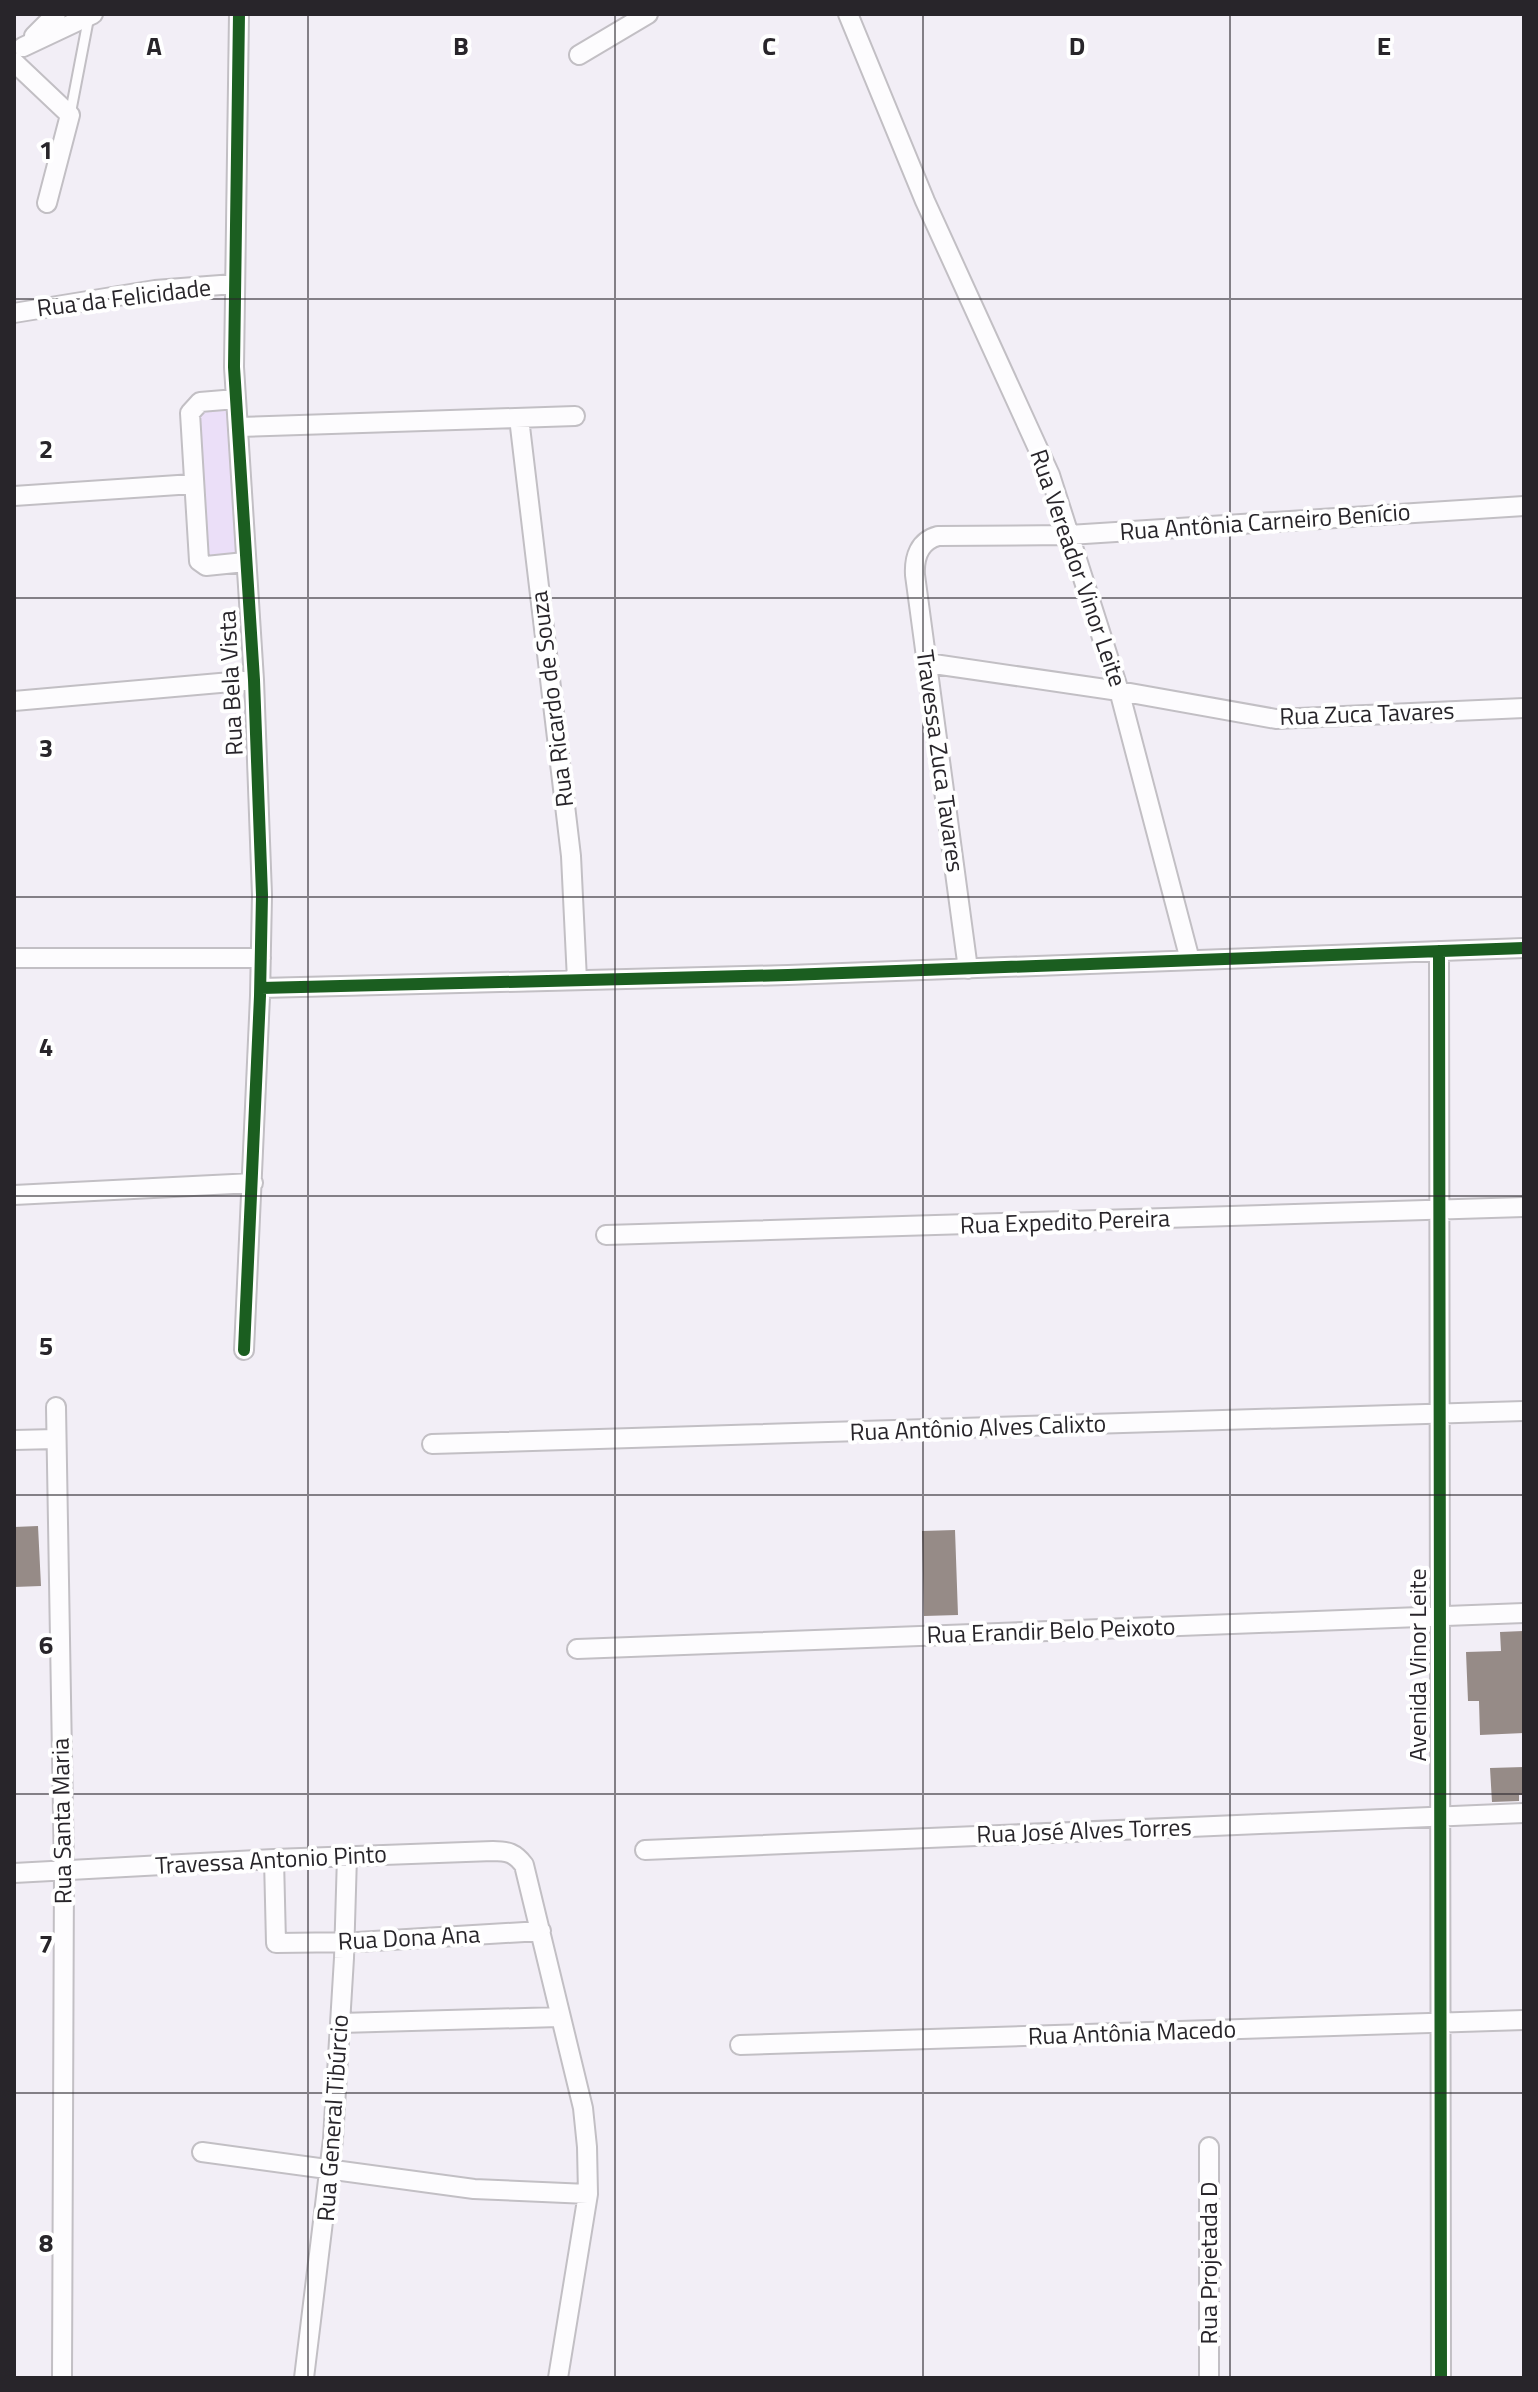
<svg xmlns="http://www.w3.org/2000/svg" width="1538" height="2392" font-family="'Titillium Web',sans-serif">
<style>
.green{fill:#ebdff8}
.building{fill:#968b87}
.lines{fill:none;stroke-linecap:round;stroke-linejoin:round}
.service-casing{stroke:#c2bfc4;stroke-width:13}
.minor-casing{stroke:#c2bfc4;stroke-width:22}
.service{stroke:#fdfcfe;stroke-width:9}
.minor{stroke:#fdfcfe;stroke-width:18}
.cycleway-casing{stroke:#fff;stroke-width:17}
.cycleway{stroke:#1b5e20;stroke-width:12}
.grid{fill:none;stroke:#28252a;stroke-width:2;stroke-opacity:0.55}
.labels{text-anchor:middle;stroke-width:8;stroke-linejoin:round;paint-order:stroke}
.street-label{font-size:24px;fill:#28252a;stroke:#fff}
.grid-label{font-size:26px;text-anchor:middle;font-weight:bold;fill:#28252a;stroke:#fff;stroke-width:8;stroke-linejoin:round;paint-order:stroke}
</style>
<rect width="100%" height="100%" fill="#f2eef6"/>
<!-- green -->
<path class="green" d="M227,408L229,409L240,554L208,557L199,416L205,410Z"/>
<!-- building -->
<path class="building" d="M38,1526L41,1586L14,1587V1527Z
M955,1530L958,1615L924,1616L922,1531Z
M1523,1631L1524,1733L1480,1735L1479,1701H1468L1466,1652L1501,1651L1500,1632Z
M1524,1767V1795H1519V1801L1492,1802L1490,1768Z"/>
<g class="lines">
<defs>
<path id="service" d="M70,115L89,16"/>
<path id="minor" d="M239,14L234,367L254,680L262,895L260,996L244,1350
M848,14L925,201L1050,475L1120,694L1190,960
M34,36L56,14
M23,47L93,14
M579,55L648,14
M14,62L70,115L47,203
M14,313L155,290L234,284
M236,399L200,402L190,413L199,561L206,566L245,562
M519,418L571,856L577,980
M238,427L575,416
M14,496L193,484
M927,663L1119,691L1276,719L1524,708
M14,701L254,680
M1439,951L1441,2378
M14,958H261
M968,969L915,575C914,557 919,541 938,536L1069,535L1524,506
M261,988L788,975L1524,948
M14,1195L253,1183
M606,1235L1524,1207
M56,1407L64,1871L62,2378
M14,1440L56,1439
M432,1444L1524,1411
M577,1649L1524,1613
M645,1850L1524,1813
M274,1859L276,1943L357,1942L541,1931
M14,1873L274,1859L493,1851C508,1851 515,1853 524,1865L583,2108L587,2147L588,2194L558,2378
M340,2023L559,2017
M740,2045L1524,2020
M1209,2147V2378
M202,2152L474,2189L588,2194
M304,2378L333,2139L344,1958L347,1856"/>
</defs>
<!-- service casing -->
<use href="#service" class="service-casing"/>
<!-- minor casing -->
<use href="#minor" class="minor-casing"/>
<!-- service -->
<use href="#service" class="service"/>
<!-- minor -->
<use href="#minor" class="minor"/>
<defs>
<path id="cycleway" d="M239,14L234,367L254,680L262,895L260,996L244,1350
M1439,951L1441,2378
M261,988L788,975L1524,948"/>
</defs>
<!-- cycleway casing -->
<use href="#cycleway" class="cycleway-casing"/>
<!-- cycleway -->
<use href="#cycleway" class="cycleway"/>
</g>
<!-- grid -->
<path class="grid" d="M308,14V2378M615,14V2378M923,14V2378M1230,14V2378M14,299H1524M14,598H1524M14,897H1524M14,1196H1524M14,1495H1524M14,1794H1524M14,2093H1524"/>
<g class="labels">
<!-- street labels -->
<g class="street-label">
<text transform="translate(124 298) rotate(-7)" y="8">Rua da Felicidade</text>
<text transform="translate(1265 522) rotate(-4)" y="8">Rua Antônia Carneiro Benício</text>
<text transform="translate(1078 568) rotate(71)" y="8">Rua Vereador Vinor Leite</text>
<text transform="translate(231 683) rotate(-93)" y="8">Rua Bela Vista</text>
<text transform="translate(552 699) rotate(-97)" y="8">Rua Ricardo de Souza</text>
<text transform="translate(1367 714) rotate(-2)" y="8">Rua Zuca Tavares</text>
<text transform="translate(940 761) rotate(82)" y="8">Travessa Zuca Tavares</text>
<text transform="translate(1065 1222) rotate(-2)" y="8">Rua Expedito Pereira</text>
<text transform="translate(978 1428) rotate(-2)" y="8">Rua Antônio Alves Calixto</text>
<text transform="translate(1051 1631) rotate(-2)" y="8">Rua Erandir Belo Peixoto</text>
<text transform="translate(1418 1665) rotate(-90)" y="8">Avenida Vinor Leite</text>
<text transform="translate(62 1821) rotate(-91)" y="8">Rua Santa Maria</text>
<text transform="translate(1084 1831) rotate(-2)" y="8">Rua José Alves Torres</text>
<text transform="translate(271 1860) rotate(-3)" y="8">Travessa Antonio Pinto</text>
<text transform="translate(409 1938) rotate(-3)" y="8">Rua Dona Ana</text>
<text transform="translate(1132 2033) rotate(-2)" y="8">Rua Antônia Macedo</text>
<text transform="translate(333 2118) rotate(-86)" y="8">Rua General Tibúrcio</text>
<text transform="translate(1209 2263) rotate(-90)" y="8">Rua Projetada D</text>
</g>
</g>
<g class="grid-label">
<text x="154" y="55">A</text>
<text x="461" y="55">B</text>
<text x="769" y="55">C</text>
<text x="1077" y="55">D</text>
<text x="1384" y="55">E</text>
<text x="46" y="159">1</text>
<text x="46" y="458">2</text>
<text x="46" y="757">3</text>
<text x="46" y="1056">4</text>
<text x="46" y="1355">5</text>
<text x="46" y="1654">6</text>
<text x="46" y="1953">7</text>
<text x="46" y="2252">8</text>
</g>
<!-- border -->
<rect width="1538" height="2392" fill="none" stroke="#28252a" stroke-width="32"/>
</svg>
